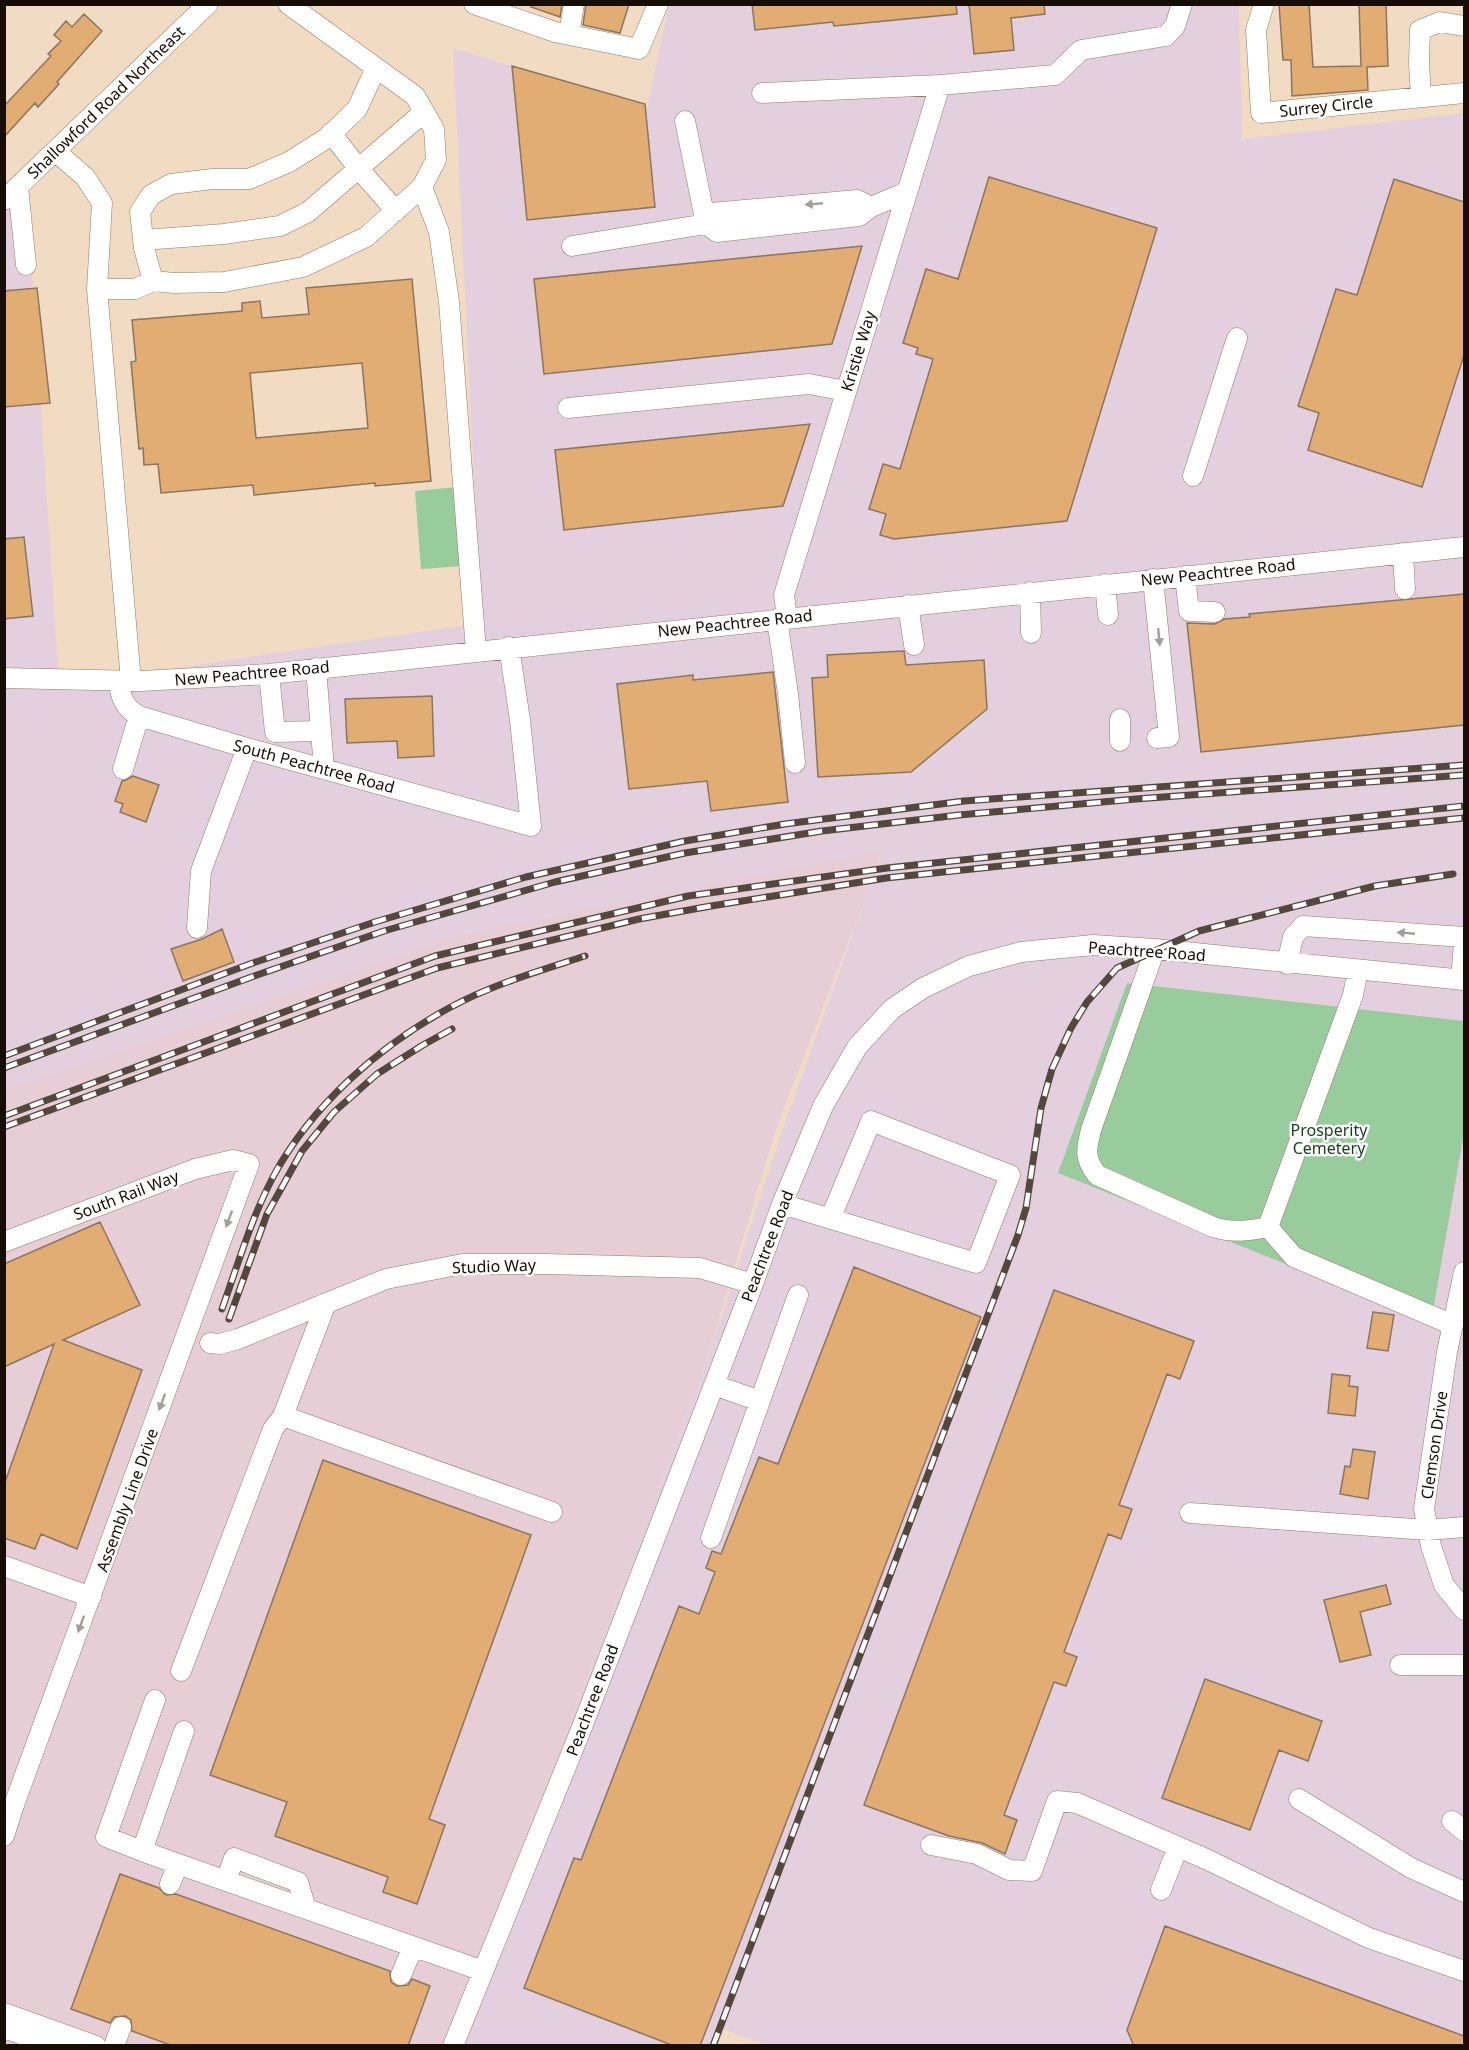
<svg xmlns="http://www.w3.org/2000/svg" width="1469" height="2050" font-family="'Noto Sans',sans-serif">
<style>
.commercial{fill:#e3cfdd}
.industrial{fill:#e7ced6}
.green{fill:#99cc9d}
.building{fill:#e2ad73;stroke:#8a7560;stroke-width:1.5;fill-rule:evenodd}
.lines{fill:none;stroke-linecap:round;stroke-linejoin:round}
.minor-casing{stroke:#917c66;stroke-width:21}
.minor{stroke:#fff;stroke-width:20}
.rail-casing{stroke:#54473b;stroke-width:7}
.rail{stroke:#fff;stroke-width:4.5;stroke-dasharray:14;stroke-linecap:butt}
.oneway{fill:#a19e9b}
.labels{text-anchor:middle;stroke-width:5;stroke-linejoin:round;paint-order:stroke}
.street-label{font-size:16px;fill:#150d06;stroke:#fff}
.park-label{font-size:16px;fill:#153f1b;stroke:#fff}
</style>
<rect width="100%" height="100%" fill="#f2dbc3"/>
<!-- commercial -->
<path class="commercial" d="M669,5H1239L1242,139L1464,113V1021L1127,983L1431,1321L1464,1133V2045L767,2046L724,2029L717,2045H448L703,1371L783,1129L882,852L462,934L5,1091L4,201L26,181L59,685L481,623L453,48L647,108Z"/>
<!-- industrial -->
<path class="industrial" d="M882,851L865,899L777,1126L703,1371L448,2045H5L4,1091L462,934Z"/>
<!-- green -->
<path class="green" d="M457,487L463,566L421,569L415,491Z
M1127,983L1464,1021V1133L1431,1322L1058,1173Z"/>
<!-- building -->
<path class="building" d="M531,4H562L560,17L531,7Z
M586,4H629L620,33L583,25Z
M752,4H956L957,14L834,26L833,22L755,30Z
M969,4H1044L1045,14L1011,18L1014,50L974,54Z
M1279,4H1309L1313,67L1361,66L1359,4H1386L1388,66L1367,67L1368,90L1292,96L1291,60H1283Z
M84,14L102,31L57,82L59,84L38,107L35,103L4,137V106L51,56L48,54L61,41L54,35L66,21L72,27Z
M512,66L645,104L655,207L527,220Z
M989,177L1157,228L1067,521L894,539L880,535L886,514L869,509L883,464L900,469L933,359L916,354L918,348L903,343L926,269L958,279Z
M1394,179L1464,202V355L1422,487L1308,450L1319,413L1298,406L1336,289L1357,295Z
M862,246L832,344L544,374L534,279Z
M412,279L431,481L375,486V483L254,495L253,485L161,493L158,464L144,465L143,448L139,449L131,362L136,361L132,320L242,311V303L260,301L262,318L309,314L306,288ZM362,363L368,428L256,438L250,373Z
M37,288L50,403L4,407V291Z
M810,424L783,506L564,530L555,450Z
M24,537L33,616L4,619V539Z
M1464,594V725L1201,752L1187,623L1215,624L1224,619L1250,617L1249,614Z
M904,651L906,665L984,660L987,709L911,772L818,777L812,678L828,677L827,655Z
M773,672L788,802L711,811L707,781L629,789L617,684L693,675V680Z
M432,696L434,756L398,758L397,741L347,743L345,699Z
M133,776L159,785L146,822L120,812L123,804L115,801L122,781L126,780Z
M222,929L234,962L183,981L171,949L202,939Z
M100,1222L140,1305L63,1340L142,1370L77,1549L41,1534L35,1549L4,1538V1485L54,1344L4,1367V1264Z
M854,1267L981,1317L700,2046H674L524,1988L574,1858L581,1860L679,1606L699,1614L715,1572L706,1568L712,1551L721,1554L759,1457L778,1464Z
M1054,1290L1194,1341L1180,1379L1167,1374L1119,1505L1132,1509L1121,1539L1108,1534L1064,1652L1077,1657L1066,1686L1054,1682L1004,1815L1017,1820L1005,1854L982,1843L949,1836L864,1805Z
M1373,1312L1394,1315L1388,1351L1367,1348Z
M1332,1374L1350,1376L1349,1386L1358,1387L1355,1416L1328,1413Z
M1353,1449L1375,1452L1368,1499L1340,1494L1345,1466L1350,1467Z
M323,1460L531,1535L429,1819L445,1825L417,1904L383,1892L388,1877L275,1836L287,1802L210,1775Z
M1386,1585L1391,1604L1360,1612L1371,1655L1340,1662L1324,1600Z
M1205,1679L1322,1721L1308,1761L1279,1750L1250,1830L1162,1798Z
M120,1874L159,1888L166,1895L176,1894L390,1971L391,1982L397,1986L408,1985L412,1979L430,1986L408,2046H173L132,2031L131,2020L125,2016L114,2017L110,2023L71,2009Z
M1165,1926L1464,2036V2046H1134L1127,2030Z"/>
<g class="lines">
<defs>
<path id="minor" d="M288,4L415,96L434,129L436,160L422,187L366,237L303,267L224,282L174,283L153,281L144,248L140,212L151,195L171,184L213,179H249L289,162L327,138L357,109L376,68
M474,4L555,32L639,49L658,4
M1264,4L1256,30L1261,113L1464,93
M569,35L574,4
M762,93L940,85L1055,75L1081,50L1166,36L1175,26L1182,4
M1421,97L1419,63L1420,30L1440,22L1464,26
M331,133L358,168L396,211
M55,151L85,177L102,203L97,289L131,681
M18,187L26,265
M422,187L439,232L449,302L476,651
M4,200L208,4
M871,207L857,200L711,213L706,224L717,232L859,216L871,207L907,192
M143,240L224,234L280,226L308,212L424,112
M572,246L706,224L685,121
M97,289H135L153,281
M568,408L809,384L846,391
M1193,476L1237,338
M1403,553L1405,589
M1185,576L1189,611L1215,612
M1153,579L1169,737L1157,738
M1105,584L1108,615
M1030,592L1031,633
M908,605L914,645
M787,618L784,595L940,85
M777,619L788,694L795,763
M316,668L324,769
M269,674L275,732L321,731
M4,678L141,681L269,674L1464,547
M119,681C120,698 125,708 139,716L247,748L531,826L520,720L509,647
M1120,719V741
M123,769L139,716
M197,928L201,871L247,748
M1155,949L1091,1130C1086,1150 1084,1158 1097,1175L1213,1227C1232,1233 1249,1231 1268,1227
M1287,964L1293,937L1303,926L1464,937
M1358,970L1353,995L1268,1227L1294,1257L1453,1325
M1461,980L1464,943
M782,1204L976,1263L1010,1175L871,1121L831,1217
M4,1242L195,1169L233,1160L249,1164L15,1802L4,1836
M1464,1272L1447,1352L1424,1509L1431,1546L1444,1585L1464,1610
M210,1343L220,1344L238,1339L386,1279L462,1264H546L700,1268L753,1284
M714,1385L760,1401L798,1295
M283,1416L326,1303
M1190,1513L1428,1530L1464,1527
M711,1538L760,1401
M4,1566L91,1597
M1400,1665H1464
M181,1671L273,1429L283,1416L552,1512
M1299,1799L1411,1868L1464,1892
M1452,1821L1464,1831
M931,1845L977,1854L1009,1870L1032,1871L1057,1801L1077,1803L1206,1859L1369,1938L1464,1971
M142,1851L106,1837L155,1700
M178,1864L142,1851L184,1731
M226,1881L234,1858L298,1882L306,1909
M170,1884L178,1864L483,1971
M1161,1890L1178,1847
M401,1975L413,1947
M4,2013L96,2046
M4,2030H10L52,2046
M114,2046L121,2027
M453,2046L582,1727L753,1284L782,1204L823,1106L857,1047L892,1009L923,988L969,966L1021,952L1093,945L1155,949L1464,980"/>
</defs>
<!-- minor casing -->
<use href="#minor" class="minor-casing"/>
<!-- minor -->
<use href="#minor" class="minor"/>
<defs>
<path id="rail" d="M4,1056L250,964L375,922L526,877L685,841L785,824L964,801L1464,765
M4,1068L257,975L384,931L555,882L685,853L822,831L959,815L1136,799L1464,775
M4,1116L435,956L688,896L887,868L1464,806
M4,1127L437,968L639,919L711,906L886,878L1464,818
M222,1309C238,1264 251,1219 273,1177C311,1106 379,1046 449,1008C491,985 539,971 585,956
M229,1319L267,1214L302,1151L334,1112L377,1074L423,1045L452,1029
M713,2046L1018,1235L1026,1208L1041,1108L1052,1069L1071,1028L1087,1002L1117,968L1199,931L1375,886L1453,874"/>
</defs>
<!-- rail casing -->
<use href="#rail" class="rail-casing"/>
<!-- rail -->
<use href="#rail" class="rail"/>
</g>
<!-- one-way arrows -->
<defs><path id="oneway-solid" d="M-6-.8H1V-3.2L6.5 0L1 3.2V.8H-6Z" transform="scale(1.5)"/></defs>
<g class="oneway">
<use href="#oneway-solid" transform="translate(814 204) rotate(175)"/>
<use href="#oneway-solid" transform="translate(1159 637) rotate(84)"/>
<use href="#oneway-solid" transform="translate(1406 933) rotate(-175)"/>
<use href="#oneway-solid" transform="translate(229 1219) rotate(110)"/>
<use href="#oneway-solid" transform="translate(162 1402) rotate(110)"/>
<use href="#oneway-solid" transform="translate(81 1624) rotate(110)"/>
</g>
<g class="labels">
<!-- street labels -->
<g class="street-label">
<text transform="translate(106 102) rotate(-44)" y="6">Shallowford Road Northeast</text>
<text transform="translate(1326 106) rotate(-6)" y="6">Surrey Circle</text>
<text transform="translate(858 351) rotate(-73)" y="6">Kristie Way</text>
<text transform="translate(1218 572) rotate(-6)" y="6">New Peachtree Road</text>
<text transform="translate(735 623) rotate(-6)" y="6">New Peachtree Road</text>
<text transform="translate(252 673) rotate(-5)" y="6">New Peachtree Road</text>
<text transform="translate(314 766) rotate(15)" y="6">South Peachtree Road</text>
<text transform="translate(1147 951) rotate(4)" y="6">Peachtree Road</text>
<text transform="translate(126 1195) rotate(-21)" y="6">South Rail Way</text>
<text transform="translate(767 1246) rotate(-69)" y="6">Peachtree Road</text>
<text transform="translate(494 1266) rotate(-2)" y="6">Studio Way</text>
<text transform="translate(1434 1445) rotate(-82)" y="6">Clemson Drive</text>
<text transform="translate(127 1500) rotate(-70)" y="6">Assembly Line Drive</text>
<text transform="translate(592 1700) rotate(-69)" y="6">Peachtree Road</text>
</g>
<!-- park labels -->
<g class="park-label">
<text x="1329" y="1136">Prosperity<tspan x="1329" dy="18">Cemetery</tspan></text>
</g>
</g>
<!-- border -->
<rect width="1469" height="2050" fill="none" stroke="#150d06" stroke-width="12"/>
</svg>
